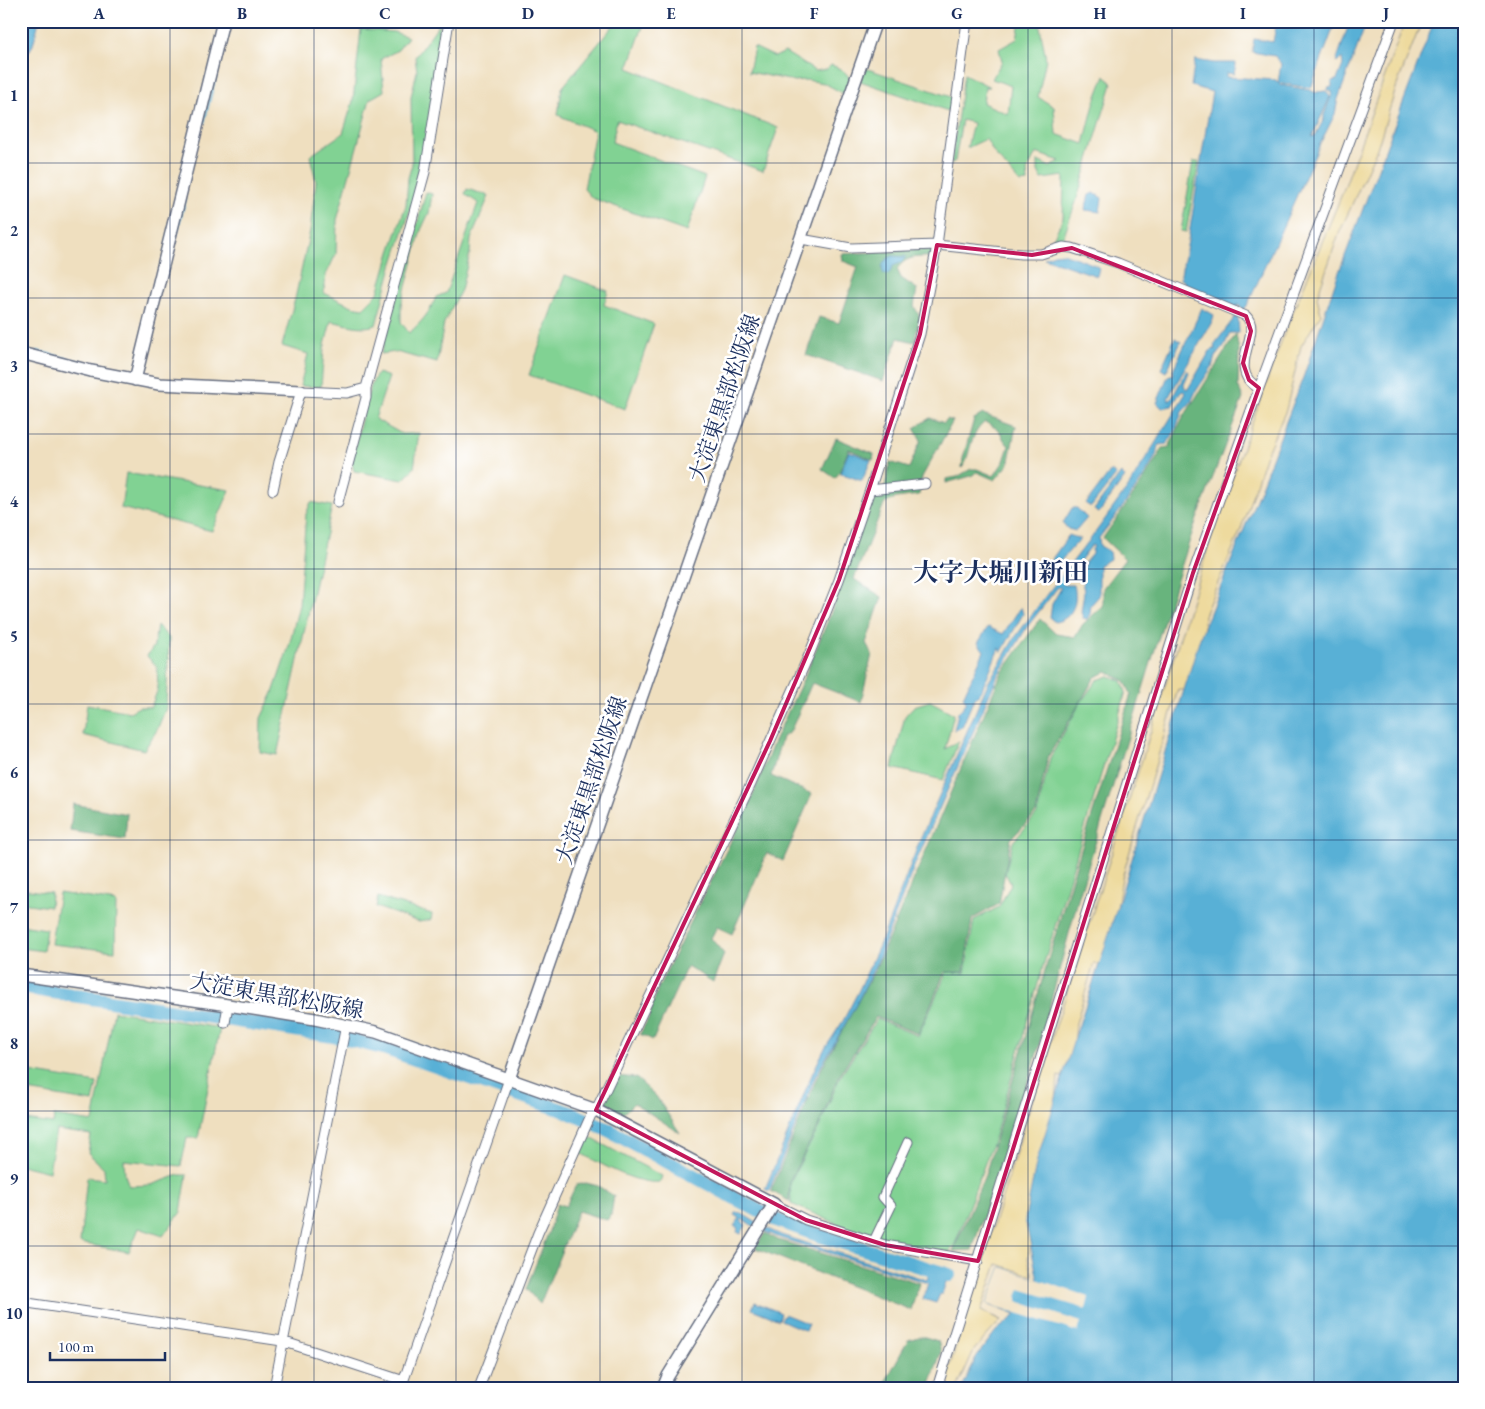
<svg xmlns="http://www.w3.org/2000/svg" width="1485" height="1409" font-family="'EB Garamond','Noto Serif JP',serif">
<style>
.green{fill:#81d293;stroke:#4e8078}
.forest{fill:#68b47d;stroke:#42726e}
.sand{fill:#eeda9e;stroke:#84847e}
.water{fill:#59b0d6;stroke:#3a709a}
.pier{fill:#efdfbf}
.lines{fill:none;stroke-linecap:round;stroke-linejoin:round}
.stream{stroke:#59b0d6;stroke-width:2.5}
.river{stroke:#59b0d6;stroke-width:14}
.street-casing{stroke:#656d80;stroke-width:11}
.secondary-casing{stroke:#656d80;stroke-width:14}
.street{stroke:#fff;stroke-width:9}
.secondary{stroke:#fff;stroke-width:11}
.marked{fill:none;stroke:#c2185b;stroke-width:4;stroke-linejoin:round}
.grid{fill:none;stroke:#1b2f5e;stroke-width:1;stroke-opacity:0.55}
.labels{text-anchor:middle;stroke-width:5;stroke-linejoin:round;paint-order:stroke}
.street-label{font-size:22px;fill:#1b2f5e;stroke:#fff}
.quarter-label{font-size:25px;font-weight:bold;fill:#1b2f5e;stroke:#fff}
.neatline{fill:none;stroke:#1b2f5e;stroke-width:2}
.grid-label{font-size:16px;text-anchor:middle;font-weight:bold;fill:#1b2f5e}
</style>
<rect width="100%" height="100%" fill="#fff"/>
<filter id="ink" filterUnits="userSpaceOnUse"><feTurbulence type="fractalNoise" baseFrequency=".02" numOctaves="2"/><feDisplacementMap in="SourceGraphic" scale="10" xChannelSelector="R" yChannelSelector="G"/><feConvolveMatrix kernelMatrix="1 2 1 2 8 2 1 2 1" color-interpolation-filters="sRGB"/></filter>
<filter id="wash" filterUnits="userSpaceOnUse"><feTurbulence type="fractalNoise" baseFrequency=".0096" numOctaves="4" result="noise"/><feDisplacementMap in="SourceGraphic" scale="20" xChannelSelector="R" yChannelSelector="G"/><feGaussianBlur stdDeviation="1.12" result="paint"/><feColorMatrix in="noise" values="0 0 0 0 0 0 0 0 0 0 0 0 0 0 0 0 0 1.4 0 .05"/><feComposite in="paint" operator="in"/></filter>
<g filter="url(#wash)">
<rect width="100%" height="100%" fill="#efdfbf"/>
<!-- green -->
<path class="green" d="M617,21H645L628,68L778,128L763,171L617,120L612,142L705,177L687,232L592,198L584,189L595,131L558,115L562,88Z
M1020,21H1039L1046,59L1038,97L1054,107L1056,134L1084,144L1094,104L1105,75L1112,84L1076,202L1061,243L1052,241L1063,218L1064,176L1042,179L1038,171V161L1050,167L1060,161L1036,153L1027,171L1028,182L1020,183L994,153L986,139L967,148L973,123L962,120L955,161L951,164L964,74L990,87H985L983,103L1008,114L1011,86L992,79L1002,61L999,49L1017,39Z
M439,24L443,41L422,174L392,266L376,325C362,330 345,324 331,321L324,349L321,387L300,386L308,354L282,346L295,299L310,231L316,181L310,156L343,133L353,101L361,29L394,32L408,37L398,50L381,59L384,91L370,99L337,220L336,254L326,275L324,293L352,306L363,308L378,293L390,252L406,205L408,178L412,164L411,97L417,71L415,57Z
M754,47L775,57L785,52L815,71L827,69L831,65C838,67 850,73 850,82C850,86 847,91 846,95L824,83L806,80L794,81L749,72Z
M865,68L954,98L951,112L860,81Z
M1193,162H1199L1186,232L1181,231Z
M467,189L489,196L471,239L470,253L461,290L444,323L437,363L396,352L381,354L426,192L432,194L429,213L421,230L401,305V322L409,333C421,323 430,312 436,297L446,293L478,203L465,194Z
M565,275L608,291L604,305L654,324L625,409L529,375Z
M378,373L389,377L375,419L402,434L419,433L414,468L403,480L354,471L352,463C356,444 367,385 378,373Z
M126,473L230,490L212,531L121,508Z
M311,502L332,506L277,755L260,752L261,718L273,693L289,646L299,605L306,514Z
M157,625L169,638L166,708L157,730L144,750L83,735L87,704L130,712L139,707H151L158,689L157,667L147,656L154,646Z
M1109,676L1122,681L1126,692L1041,973L995,1136L955,1244L949,1252L871,1238L791,1204L790,1182L819,1127L839,1079L877,1019L918,1036L947,972L965,973L974,920L999,907L1011,884L1005,873L1013,842L1037,814L1050,758L1081,702L1097,680Z
M930,701L954,714L945,749L959,741L943,780L892,768L905,716L914,706Z
M21,889L51,893L50,907L21,903Z
M59,893L116,902L115,951L51,944Z
M378,897L432,914L431,920L419,922L376,907Z
M21,925L46,929L43,951L21,948Z
M114,1011L220,1028L198,1138H187L181,1166L124,1160L125,1175L129,1186L151,1185L179,1175H187L181,1212L163,1236L139,1228L129,1252L80,1243L87,1177L105,1179L104,1168L88,1153L91,1135L56,1130L49,1172L21,1165V1139L25,1120L53,1124L54,1116L93,1122Z
M30,1072L97,1083L93,1102L28,1091Z
M587,1136L662,1176L660,1182C636,1185 602,1164 580,1153Z"/>
<!-- forest -->
<path class="forest" d="M932,249L931,257C916,257 906,256 897,269L901,278L917,289L914,306L920,317L914,342L898,338L883,381L806,355L819,317L839,323L858,267L843,261L842,254Z
M1236,334L1239,351L1238,386L1243,398L1194,527L1161,630L1079,896L1036,1057L972,1250L953,1251L985,1175L1072,878L1131,694L1125,681L1107,672L1095,677L1048,757L1036,813L1011,839L999,904L972,919L964,972H945L918,1034L876,1017L838,1078L818,1127L790,1180L789,1201L771,1191L817,1077L876,968L1001,674L1040,619L1056,634L1075,637L1083,624L1103,606V588L1125,559L1103,538L1141,484L1163,448L1169,447L1183,418Z
M983,414L1016,426L1008,465L995,480L977,472L971,476L946,483V479L957,477L971,469H977L994,476L1004,461L1009,446L1004,440L999,430L985,422C968,436 972,453 962,468L963,458L974,419Z
M930,418L944,423L947,419L953,421L922,477L919,495L896,498L884,504L854,579L882,597L866,643L872,654L861,702L812,683L790,732L782,737L771,776L812,794L783,861L767,853L732,934L717,927L711,938L724,954L713,982L687,966L653,1040L640,1034L649,1017L658,988L749,805L773,744L807,671L831,613L872,494L884,491L890,462L909,468L921,440L914,428Z
M836,438L874,454L873,460L849,449L839,473L835,478L822,469Z
M73,804L127,814L125,839L70,831Z
M617,1076L636,1078L656,1096L680,1133L634,1103L623,1114L605,1103Z
M586,1183L598,1186L614,1196L611,1215L607,1220L578,1211L540,1304L526,1289L549,1231L557,1204L566,1206L576,1185Z
M765,1233L778,1240L919,1283L911,1310L755,1248Z
M919,1337H925L938,1341L941,1352L929,1388H882L908,1340Z"/>
<!-- sand -->
<path class="sand" d="M1405,21H1422L1397,85L1378,146L1338,236L1317,297L1321,314L1301,346L1286,410L1265,457L1240,532L1204,615L1203,695L1178,689L1122,878L1107,967L1094,963L1076,1023L1071,1079L1058,1076L1053,1135L1044,1169L1028,1259L1033,1276L997,1264L981,1311L1001,1320L974,1350L957,1388H943L1040,1075L1140,766L1215,525L1284,334L1342,194Z"/>
<!-- water -->
<path class="water" d="M21,21H39L33,45L21,64Z
M1277,21H1336L1311,88L1278,83L1280,85L1310,90L1316,93L1317,92L1326,91L1330,97L1312,137L1315,136L1324,119V115L1332,94V91H1328V88L1332,87V81L1337,80L1343,65L1342,58L1337,63L1336,62L1350,21H1367L1338,99L1335,114L1320,144L1247,306L1242,310L1238,303L1237,309L1187,289L1184,285V281L1180,279L1188,241L1212,92L1191,86L1195,60L1214,63H1236L1234,74L1226,73V77L1276,80L1278,83L1281,64L1275,56L1252,52L1254,39L1273,42Z
M1434,21H1464V1388H962L977,1356L996,1331L1016,1315L987,1304L1001,1267L1038,1280L1025,1219L1037,1160L1072,1046L1103,953L1201,635L1258,495L1304,375L1336,280Z
M1094,193L1102,198L1100,212L1085,210L1089,195Z
M1063,253L1095,265L1099,268L1097,276L1044,258L1054,254Z
M893,256L906,257L900,263L893,266L889,274H884C879,266 885,259 893,256Z
M1202,308L1214,315L1213,320L1172,391L1168,398L1169,400H1171L1187,370L1189,372L1184,384L1185,388L1188,389L1210,351L1215,349L1214,345L1235,317L1238,318L1239,333H1230L1224,346L1215,357L1212,367L1196,391L1191,402L1182,412L1175,431L1167,444L1159,445C1158,463 1112,521 1099,538L1100,546L1109,551L1110,559L1099,565V596L1091,605L1090,614L1087,619L1083,618L1081,612L1084,592L1081,574L1084,569L1085,562L1092,554V550L1094,546L1092,545L1063,583L1064,585H1074C1078,602 1073,619 1055,622L1050,618L1052,604L1061,588L1058,587L1027,627L998,675L915,864L878,960L856,1005L815,1077L769,1191L765,1189L813,1072L824,1050L843,1021L859,990L883,937L920,840L988,683L1014,639L1047,594L1092,537L1129,486L1186,393L1183,391L1180,393L1172,406L1162,408L1157,403L1168,376L1174,374L1173,370Z
M1175,338L1181,342L1166,372L1161,369Z
M849,451L871,460L862,481L840,473Z
M1111,471L1116,475L1091,507L1086,504Z
M1121,473L1125,477L1099,513L1094,510Z
M1072,508H1077L1087,518L1076,531L1068,529L1063,523Z
M1069,535L1080,539L1048,575L1044,570Z
M1021,607L1023,614L1001,653L999,648L982,689L973,701L962,727L954,730L958,713L967,702L963,697L984,651L978,643L988,627L1003,634Z
M736,1212L741,1213L757,1223L755,1227L742,1219L741,1221L746,1225L741,1234L737,1232L738,1228L734,1226L740,1218L734,1215Z
M766,1228L781,1235L927,1280L931,1266L949,1273L942,1294H940L936,1303L923,1299L928,1283L780,1238L764,1231Z
M755,1302L781,1313L779,1320L752,1309Z
M784,1314L809,1324L806,1331L781,1320Z"/>
<!-- pier -->
<path class="pier" d="M1001,1267L1089,1297L1086,1309L1020,1289L1017,1297V1301L1081,1322L1078,1332L987,1304Z"/>
<g class="lines">
<!-- stream -->
<path class="stream" d="M204,122L229,21
M174,243L185,200
M37,351L100,367"/>
<!-- river -->
<path class="river" d="M21,987L339,1037L383,1048L568,1112L603,1127L776,1220L815,1234L949,1275"/>
</g>
</g>
<g filter="url(#ink)">
<g class="lines">
<defs>
<path id="street" d="M801,239L851,248L937,245L1021,254H1041L1063,247L1072,248L1118,263L1246,316C1264,333 1224,370 1259,388
M273,490L279,462L301,391L347,393L366,388
M870,490L925,484
M338,502L366,398V388L425,172L449,21
M225,1023L228,1005
M774,1204L806,1220L885,1245L978,1261
M874,1241L891,1206L883,1197L908,1142
M21,1302L282,1341L404,1381
M274,1388L346,1025
M401,1388L509,1079
M479,1388L538,1233L591,1115L596,1110L751,784L809,655L839,580L870,490L920,334L937,245L967,21
M937,1388L1193,573L1259,388L1394,21"/>
<path id="secondary" d="M21,353L91,371L159,384L301,391
M135,380L223,21
M21,975L228,1005L315,1019L376,1032L596,1110L774,1204L668,1376L663,1388
M509,1079L876,21"/>
</defs>
<!-- street casing -->
<use href="#street" class="street-casing"/>
<!-- secondary casing -->
<use href="#secondary" class="secondary-casing"/>
<!-- street -->
<use href="#street" class="street"/>
<!-- secondary -->
<use href="#secondary" class="secondary"/>
</g>
</g>
<!-- marked area -->
<path class="marked" d="M937,245L1032,255L1072,248L1246,316L1251,331L1243,363L1249,380L1259,388L1193,573L978,1261L885,1245L806,1220L596,1110L770,741L839,580L920,334Z"/>
<!-- grid -->
<path class="grid" d="M170,21V1388M314,21V1388M456,21V1388M600,21V1388M742,21V1388M886,21V1388M1028,21V1388M1172,21V1388M1314,21V1388M21,163H1464M21,298H1464M21,434H1464M21,569H1464M21,704H1464M21,840H1464M21,975H1464M21,1111H1464M21,1246H1464"/>
<g class="labels">
<!-- street labels -->
<g class="street-label">
<text transform="translate(724 398) rotate(-71)" y="8">大淀東黒部松阪線</text>
<text transform="translate(591 780) rotate(-71)" y="8">大淀東黒部松阪線</text>
<text transform="translate(277 995) rotate(10)" y="8">大淀東黒部松阪線</text>
</g>
<!-- quarter labels -->
<g class="quarter-label">
<text x="1001" y="581">大字大堀川新田</text>
</g>
</g>
<!-- margin -->
<rect width="1485" height="1409" fill="none" stroke="#fff" stroke-width="55"/>
<!-- scale -->
<path d="M50 1352v8h115v-8" fill="none" stroke="#1b2f5e" stroke-width="2.5"/>
<text x="58" y="1352" font-size="15" fill="#1b2f5e" stroke="#ffffff" stroke-width="4" paint-order="stroke">100 m</text>
<rect x="28" y="28" width="1430" height="1354" class="neatline"/>
<g class="grid-label">
<text x="99" y="19">A</text>
<text x="242" y="19">B</text>
<text x="385" y="19">C</text>
<text x="528" y="19">D</text>
<text x="671" y="19">E</text>
<text x="814" y="19">F</text>
<text x="957" y="19">G</text>
<text x="1100" y="19">H</text>
<text x="1243" y="19">I</text>
<text x="1386" y="19">J</text>
<text x="14" y="101">1</text>
<text x="14" y="236">2</text>
<text x="14" y="372">3</text>
<text x="14" y="507">4</text>
<text x="14" y="642">5</text>
<text x="14" y="778">6</text>
<text x="14" y="913">7</text>
<text x="14" y="1049">8</text>
<text x="14" y="1184">9</text>
<text x="14" y="1319">10</text>
</g>
</svg>
